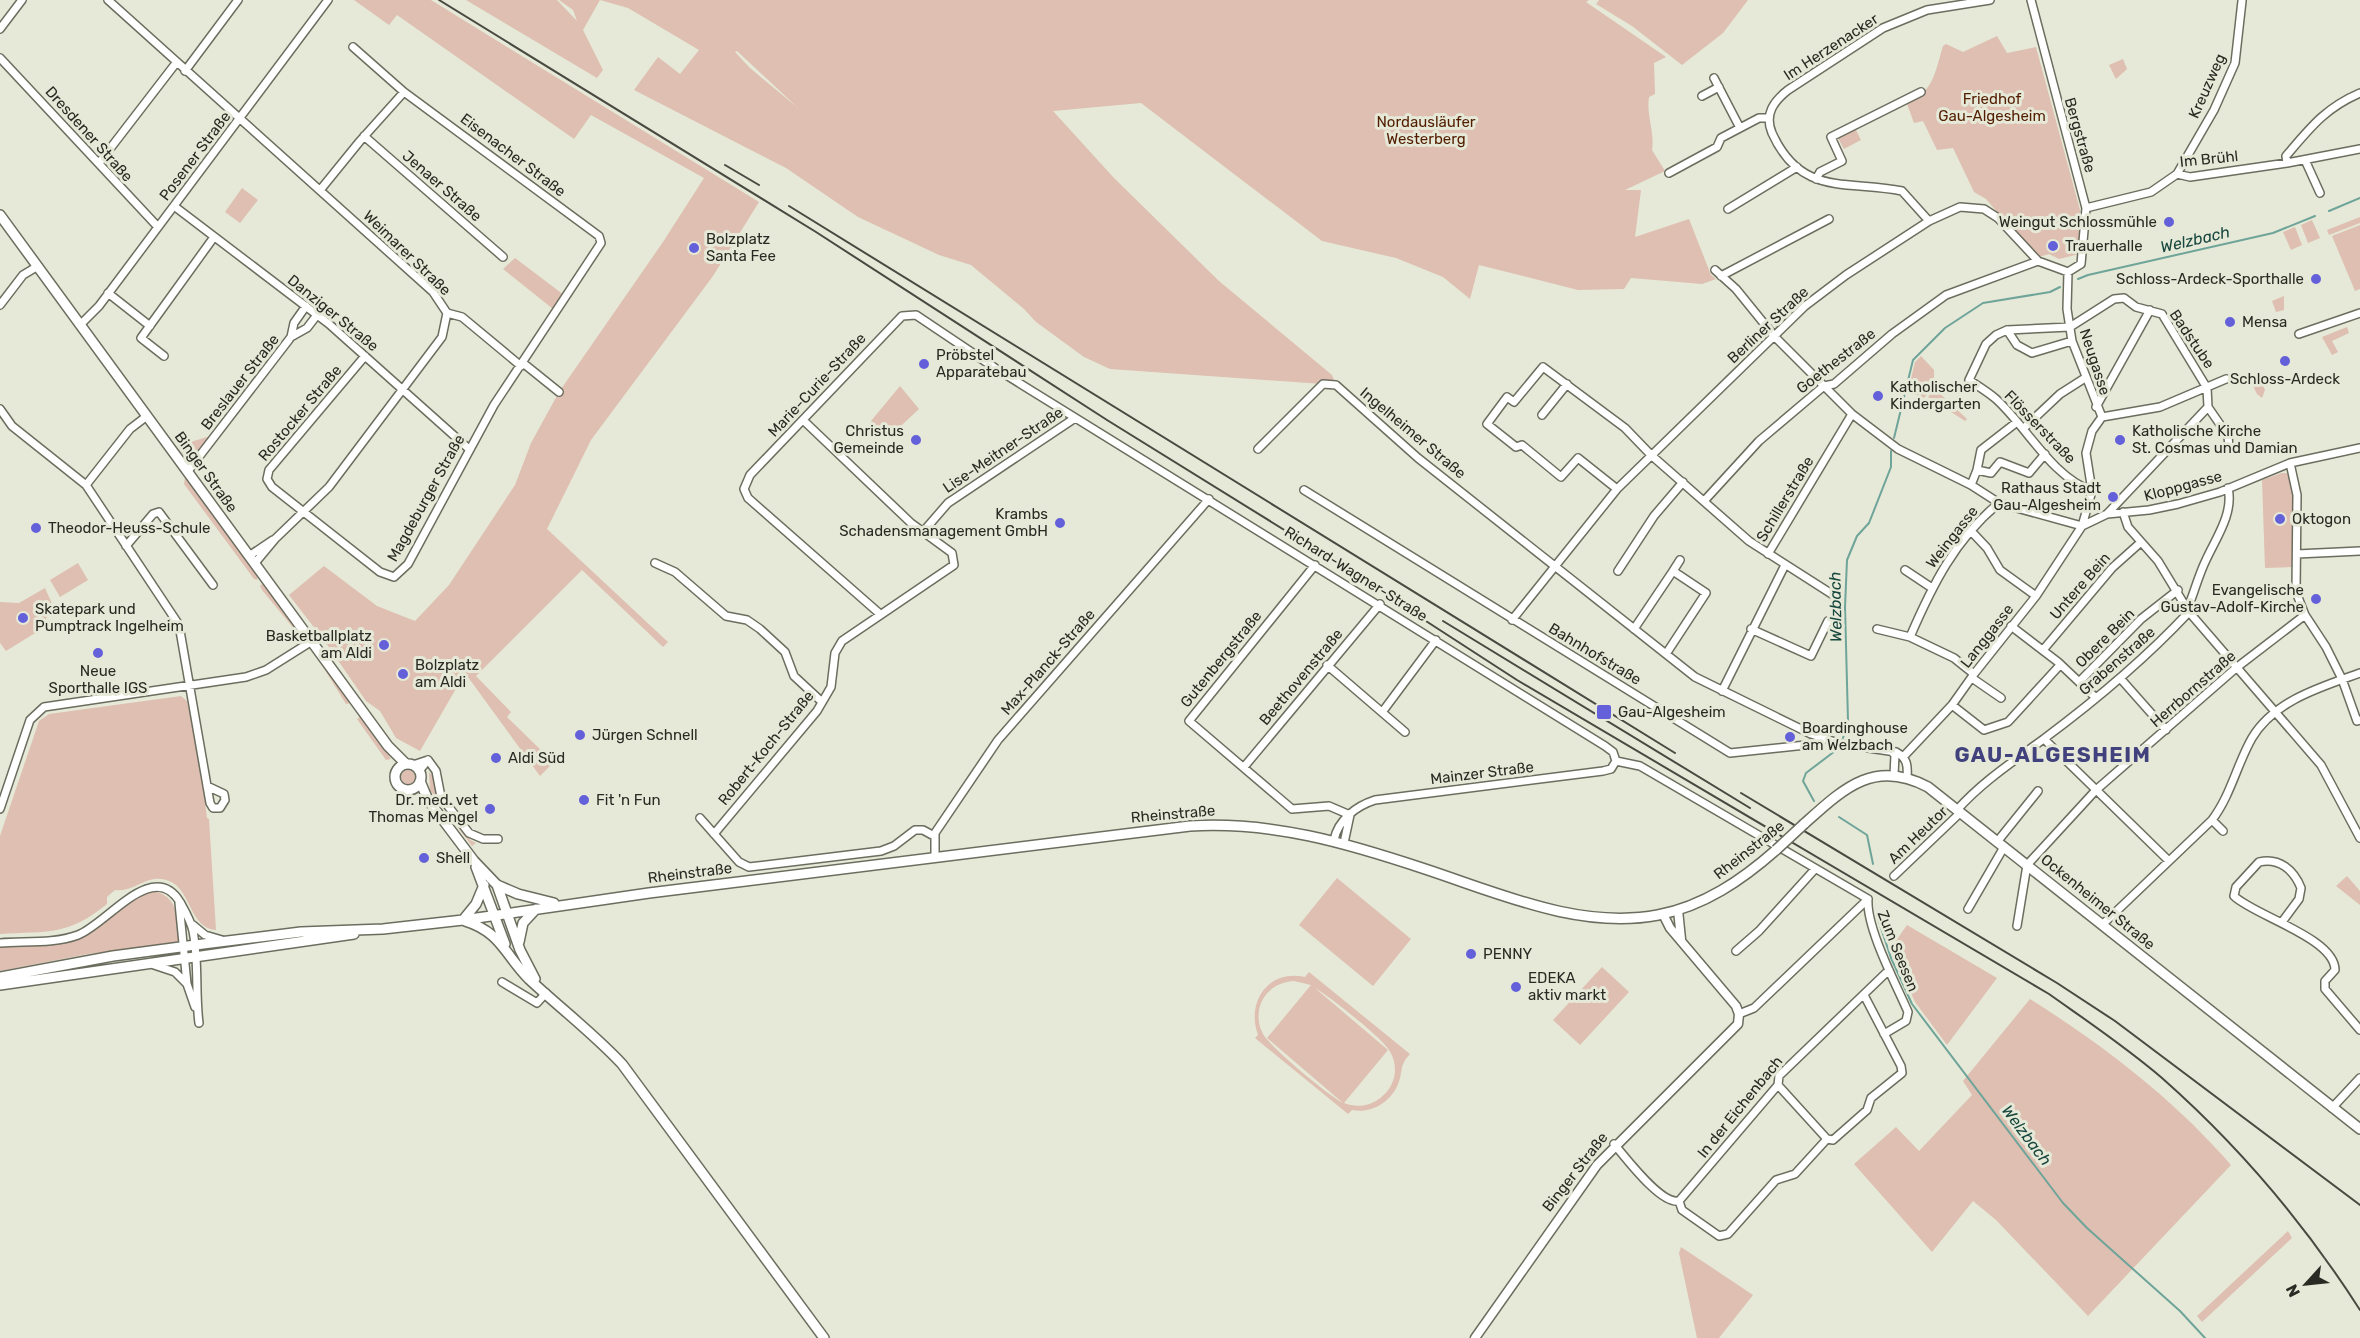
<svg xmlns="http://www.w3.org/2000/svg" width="2360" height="1338" font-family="Rubik,sans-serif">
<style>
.green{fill:#debfb1;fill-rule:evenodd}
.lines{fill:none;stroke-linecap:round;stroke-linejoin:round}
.stream{stroke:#6ea499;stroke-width:2}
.minor-casing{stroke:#6b6d5e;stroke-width:10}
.tertiary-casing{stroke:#6b6d5e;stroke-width:11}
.secondary-casing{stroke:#6b6d5e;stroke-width:12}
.minor{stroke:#fff;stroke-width:7}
.tertiary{stroke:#fff;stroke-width:8}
.secondary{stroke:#fff;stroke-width:9}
.rail{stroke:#484940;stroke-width:2}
.secondary-bridge-casing{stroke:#6b6d5e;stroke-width:12;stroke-linecap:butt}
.secondary-bridge{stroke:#fff;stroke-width:9}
.poi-dot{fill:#6460d9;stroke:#e6e9d7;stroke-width:2}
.labels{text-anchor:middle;stroke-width:6;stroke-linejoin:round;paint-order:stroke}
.street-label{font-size:15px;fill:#292a23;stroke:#e6e9d7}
.park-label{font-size:15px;fill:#521d00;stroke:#e6e9d7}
.poi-label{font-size:15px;fill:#292a23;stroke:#e6e9d7;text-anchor:start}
.water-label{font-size:16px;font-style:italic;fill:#18473f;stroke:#e6e9d7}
.district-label{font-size:21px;font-weight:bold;letter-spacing:1.5px;fill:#40417d;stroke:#e6e9d7}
</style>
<rect width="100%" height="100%" fill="#e6e9d7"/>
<!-- green -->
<path class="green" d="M354,0H431L759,202L713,276L591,440L547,529L668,642L663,647L582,570L476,676L511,712L507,717L548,757L551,754L557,759L540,776L465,673L420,751L396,738L380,711L366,701L326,643L330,641L327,636L323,639L289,595L324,566L377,606L415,621L449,585L515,485L531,443L559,392L663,242L704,178L591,115L574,139L397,15L389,25Z
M466,0H557L577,21L573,10L559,0H1589L1586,2L1666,57L1654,63L1655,94L1649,97C1646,115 1655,132 1652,150L1665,171L1625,190H1641L1635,237L1689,219L1711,275L1716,279L1702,284L1631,278L1624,289L1578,290L1479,265L1470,299L1443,277L1396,258L1322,241L1141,103L1053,111L1114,178L1219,281L1332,375L1336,385L1110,369L1084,357L1036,322L1024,309L971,265L939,255L858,217L786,168L634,90L658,57L680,74L699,50L628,8L600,0L583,30L603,70L597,78ZM737,51L798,108L750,68L735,52Z
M1599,0H1748L1723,33L1682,65L1632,26L1596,4Z
M1997,36L2007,53L2036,47L2080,210L2079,254L2059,259L2049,254L2039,257L2033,254L1986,199L1974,192L1953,148L1937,150L1923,121L1914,123L1907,104C1934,91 1935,72 1943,46L1946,44L1963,52Z
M2123,59L2127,69L2116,79L2109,65Z
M1855,128L1861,140L1844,149L1837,136Z
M242,188L258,200L240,223L225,212Z
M2360,217V223L2329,235L2327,230Z
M2312,220L2320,238L2308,243L2301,225Z
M2360,225V289L2355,291L2332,236Z
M2295,227L2302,245L2291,250L2283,232Z
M515,258L564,295L553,309L503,269Z
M2284,296V310L2276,312L2272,301Z
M2347,327L2349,333L2332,341L2338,352L2332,355L2322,337Z
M1921,356L1934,370V387L1924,398L1908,391L1915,362Z
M2255,380L2261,381L2265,390L2262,398L2257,394L2253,386Z
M900,386L919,409L888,438L871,421Z
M1935,389L1967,419L1965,421L1928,397Z
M207,437L210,438L191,464L177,446Z
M2282,473H2287L2292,485L2293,567L2265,568L2262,480Z
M185,478L199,491L258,574L257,580L254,579L184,484Z
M78,563L88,580L60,597L50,580Z
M263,583L266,584L299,629L295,630L262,590L260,586Z
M45,588L53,606L40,630L6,651L0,643V602L19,603Z
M315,654L339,682L350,703L346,704Z
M181,696L187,701L199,754L207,818L209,819L216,930C189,928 192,890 169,881C147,872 135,893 115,890L107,897V904C68,936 48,931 0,934V836L39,721L49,714Z
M360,717L370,726L391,759L386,760L357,719Z
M401 777a7 7 0 1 1 14 0a7 7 0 1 1-14 0Z
M429,772L434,777L438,796L470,840L476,843L472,846L430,790Z
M2347,876L2360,891V905L2336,886Z
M1337,878L1411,939L1373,986L1299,925Z
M152,891C178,895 177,917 180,938L177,942L88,954L0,971V947L61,942L83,937L142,894Z
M1907,925L1997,978L1947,1045L1915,1002L1891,948Z
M1602,967L1629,992L1580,1045L1553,1020Z
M1309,972L1410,1054C1398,1067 1404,1070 1398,1084C1391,1102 1371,1114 1352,1110L1348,1114L1255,1038L1258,1035C1246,1002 1268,969 1305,977ZM1294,981L1311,985L1267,1038L1343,1103C1328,1095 1271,1048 1263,1034C1257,1023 1257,1009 1263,999C1270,987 1281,982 1294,981ZM1315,988C1330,997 1380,1036 1389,1050C1409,1081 1375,1116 1344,1103L1388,1050Z
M2030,999C2103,1045 2175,1100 2231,1165L2088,1316L1996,1220L1973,1201L1932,1252L1854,1164L1896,1127L1919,1151L1972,1095L1963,1081Z
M2288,1231L2292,1238L2202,1322L2197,1316Z
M1681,1247L1753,1295L1719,1338H1697L1679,1253Z"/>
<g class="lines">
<!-- stream -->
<path class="stream" d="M2329,211L2360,198
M2078,279L2088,275L2273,233L2315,216
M1894,438L1913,360L1945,328L1983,303L2050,292L2060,287
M1843,738L1848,721L1845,607L1847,560L1857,536L1869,523L1891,467V451
M1814,801L1803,781L1806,773L1835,751
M1839,817L1867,835L1873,864
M1876,913L1891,958L1912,1004L2063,1203L2087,1228L2180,1311L2205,1338"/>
<defs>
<path id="minor" d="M108,0L433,292L447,313L442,337L329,487L275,539L255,563
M2031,0L2086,208L2081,264L2068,272
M0,29L22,0
M353,47L404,92L599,236L601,243L494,405L408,564L394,577L380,572L272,487L267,479L269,470L365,356
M0,58L158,227
M185,71L238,0
M1714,78L1740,128
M1702,96L1719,87
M364,136L503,257
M2305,160L2320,193
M99,163L176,63
M2287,163L2286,156C2310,128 2325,108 2360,93
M1669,173L1717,147L1721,138L1759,118H1768
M2177,174L2190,177L2287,163L2360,149
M1816,179L1820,172L1842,161L1831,137L1921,92
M321,189L360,141L404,92
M174,206L329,324L469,449
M2086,208L2151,192L2177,174L2214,110L2235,63L2242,1
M1728,209L1797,167
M1929,221L1902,191C1847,180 1801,197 1772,133C1764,114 1774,101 1788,90L1883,28L1927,10L1990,0
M1715,270L1736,289L1775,337L1852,414L1898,449L1971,485L1999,503L2082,526
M2068,272L2067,309L2072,341L2102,417
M1721,276L1829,219
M108,293L150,326
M0,305L23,275L38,266
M447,313L462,317L521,366
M80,325L99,306L328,0
M2007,330L2017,345L2032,353L2072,341
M2299,334L2360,313
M291,337L294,323L306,306
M164,356L141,338L214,237
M523,363L559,392
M2096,407L2150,310
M2208,407L2228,436L2229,447
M0,409L12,426L86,485L179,625L210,803L213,808H220L225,800L224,794L207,786
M1542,415L1567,384
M2102,417L2160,407L2226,379
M2024,428L2060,394L2085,378
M1258,449L1323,384L1336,385L1418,458L1695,677L1811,734L1841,744L1896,752C1907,758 1908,765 1907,777
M2290,463L2297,495L2296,592L2305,615L2326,647L2342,679L2357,721L2360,720
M1977,470L1991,473L2000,462L2029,473L2045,454
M188,471L291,337L307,328L317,315
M86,485L130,429L147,416
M1971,485L1977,470L1981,450L2017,422
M1617,489L1578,458L1561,477L1522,445L1516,447L1487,424L1507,397L1514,402L1543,367L1625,428L1651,455L1749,541L1838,598
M1304,490L1730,753L1815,744L1821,737
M2092,491C2051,476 2027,427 1996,399C1988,392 1978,386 1969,380L1986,344L1996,335L2007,330L2070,327L2114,299L2124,298L2136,307L2162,314L2207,388
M1705,500L1759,441L1824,386L1834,384L1892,334L1946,295L2038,261
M2123,512L2128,527L2158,561L2189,612L2321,765L2360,838
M2107,514L2208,407L2207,388
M2082,526L2107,514L2149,510L2178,504L2220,492L2290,463L2360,448
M1971,531L1987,548L2000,570L2036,596
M922,533L948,503L1075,418
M126,546L153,514L159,512L213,585
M1768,554L1852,414
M2297,554L2360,551
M249,556L273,540
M655,563L675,572L726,616L747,620L760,629L785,652L794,676L822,702
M1315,565L1189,721L1292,809L1329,806L1350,815
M1905,570L1932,588
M1618,571L1654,516L1683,482
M880,614L748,498L744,489L750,475L902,316L916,315L995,368L1605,746L1613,752L1616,761
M1512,620L1617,489L1805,306L1846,275L1929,221L1960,207L1984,209L1998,218L2038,261L2068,272
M2011,626L2058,662L2096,698
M1634,629L1673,571
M1751,629L1811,656L1828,621
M1877,629L1910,637L1954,658L1974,674
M1910,637C1932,586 1955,539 1999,503
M2043,650L2112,568L2140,543
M1666,654L1706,593L1673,571L1680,560
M1327,665L1405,732
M1972,678L2001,698
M2120,678L2166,730
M2079,682L2141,619L2178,590
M1722,691L1785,565
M1952,705L1984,730L2008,722L2060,665
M1383,711L1436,640
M2044,739L2169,861
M1890,750L1895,755L1894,775
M1904,756L1952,705L1974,674L2036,596L2082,526L2092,491L2086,453L2092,431L2102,417
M428,760L436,771L441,797L469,833L483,839H498
M1616,761L1640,766L1868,899
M413,765L428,760
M1244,767L1380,604
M419,771L428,760
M0,809L30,720L44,707L246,677L266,670L312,641
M1957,810C1983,781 2014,761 2045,738C2096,700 2146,658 2189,612V605C2195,590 2199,574 2206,560C2216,538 2234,513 2228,488
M700,818L739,862L749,867L881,851L894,846L915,830H923L934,836
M2212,820L2223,831
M714,834L817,711L831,687L835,653L842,641L954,565L952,553L911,523L803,420
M1334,840C1338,820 1356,806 1375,800L1603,771L1611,769L1616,761
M1997,842L2038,791
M1344,843L1350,815
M935,856V833L998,740L1209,499
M1894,876L1960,813
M1868,899C1866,928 1896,984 1908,1012L1906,1021L1884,1034
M179,903L187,984L195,1007
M1968,909L2004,847
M2282,922L2299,899L2301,888C2294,870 2279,857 2259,862L2236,887L2234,896C2253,915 2335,938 2335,970L2325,981V989L2360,1030
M193,925L205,935L222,940
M2102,925L2212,820C2231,795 2237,764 2252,738C2275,700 2321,687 2360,673
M2017,926L2027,865L2096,790L2236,668L2305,615
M0,943C25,941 54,944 78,935C107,924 153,858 180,902C185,911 191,921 193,931C199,961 195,993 199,1023
M1736,951L1759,931L1815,869
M154,965L175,972L187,984
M502,982L537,1003L546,993
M1739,1014L1754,1008L1868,899
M1778,1085L1827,1139
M2332,1108L2360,1078
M1827,1139L1833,1140L1867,1110L1871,1098L1902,1073L1901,1066L1864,995
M1614,1144C1626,1158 1661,1205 1679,1201L1778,1085L1779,1076L1889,970
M1679,1201L1682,1210L1719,1236L1728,1234L1776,1180L1795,1174L1827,1139"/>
<path id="tertiary" d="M1678,910L1681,939
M1475,1338L1597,1165L1738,1024L1739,1014L1736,1006L1670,928L1663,914"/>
<path id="secondary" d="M0,215L388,746L406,764
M395 777a13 13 0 1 1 26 0a13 13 0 1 1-26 0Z
M420,781L428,800L474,861L497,885L520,950L535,979
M1804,824C1843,789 1874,758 1928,787L2360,1129
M476,867L505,944
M497,885L518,894L554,903
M463,920L476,904L484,885
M465,921C501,932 505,955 529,979C560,1008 593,1033 622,1064L824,1338
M519,942L523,923L536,909
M0,977L113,956L203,944L301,932L383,929L463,920L649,893L1190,826C1272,821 1347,843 1425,869C1498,893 1580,930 1658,915C1704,906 1742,880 1776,850
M0,985L354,934"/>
</defs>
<!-- minor casing -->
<use href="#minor" class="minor-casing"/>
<!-- tertiary casing -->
<use href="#tertiary" class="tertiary-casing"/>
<!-- secondary casing -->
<use href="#secondary" class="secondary-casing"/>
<!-- minor -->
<use href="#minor" class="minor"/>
<!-- tertiary -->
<use href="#tertiary" class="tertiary"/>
<!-- secondary -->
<use href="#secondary" class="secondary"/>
<!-- rail -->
<path class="rail" d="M439,0L816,232L1107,420L1307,544L1517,680L2049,994C2087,1021 2126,1047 2162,1078C2239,1146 2305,1224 2360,1310
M725,165L759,185
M789,206L1675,753
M1443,621L1750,808
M1741,793L2057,983L2115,1021L2360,1205"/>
<defs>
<path id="secondary-bridge" d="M1776,850L1804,824"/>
</defs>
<!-- secondary-bridge casing -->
<use href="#secondary-bridge" class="secondary-bridge-casing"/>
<!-- secondary-bridge -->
<use href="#secondary-bridge" class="secondary-bridge"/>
</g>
<!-- markers -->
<g class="poi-dot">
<circle cx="2169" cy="222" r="6"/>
<circle cx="2053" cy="246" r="6"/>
<circle cx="694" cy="248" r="6"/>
<circle cx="2316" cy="279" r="6"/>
<circle cx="2230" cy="322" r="6"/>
<circle cx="2285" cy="361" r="6"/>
<circle cx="924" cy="364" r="6"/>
<circle cx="1878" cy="396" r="6"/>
<circle cx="916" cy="440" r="6"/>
<circle cx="2120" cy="440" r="6"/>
<circle cx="2113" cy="497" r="6"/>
<circle cx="2280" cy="519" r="6"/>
<circle cx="1060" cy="523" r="6"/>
<circle cx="36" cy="528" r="6"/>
<circle cx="2316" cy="599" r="6"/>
<circle cx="23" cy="618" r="6"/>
<circle cx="384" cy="645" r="6"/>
<circle cx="98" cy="653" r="6"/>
<circle cx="403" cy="674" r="6"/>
<rect x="1596" y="704" width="16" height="16" rx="3"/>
<circle cx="580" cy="735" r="6"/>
<circle cx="1790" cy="737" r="6"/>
<circle cx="496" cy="758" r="6"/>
<circle cx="584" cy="800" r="6"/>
<circle cx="490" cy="809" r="6"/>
<circle cx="424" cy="858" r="6"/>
<circle cx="1471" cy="954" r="6"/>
<circle cx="1516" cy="987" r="6"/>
</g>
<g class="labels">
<!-- street labels -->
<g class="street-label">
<text transform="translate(1831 47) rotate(-33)" y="5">Im Herzenacker</text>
<text transform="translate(2207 86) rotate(-66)" y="5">Kreuzweg</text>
<text transform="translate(89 134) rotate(48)" y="5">Dresdener Straße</text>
<text transform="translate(2080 135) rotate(74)" y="5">Bergstraße</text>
<text transform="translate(513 155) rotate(37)" y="5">Eisenacher Straße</text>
<text transform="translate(195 156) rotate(-53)" y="5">Posener Straße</text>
<text transform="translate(2209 159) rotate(-6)" y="5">Im Brühl</text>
<text transform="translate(442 186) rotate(41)" y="5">Jenaer Straße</text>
<text transform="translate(407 253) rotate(44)" y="5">Weimarer Straße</text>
<text transform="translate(333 313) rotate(39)" y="5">Danziger Straße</text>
<text transform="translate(1768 325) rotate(-43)" y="5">Berliner Straße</text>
<text transform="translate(2192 339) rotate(56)" y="5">Badstube</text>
<text transform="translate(1836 361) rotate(-38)" y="5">Goethestraße</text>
<text transform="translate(2095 362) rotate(72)" y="5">Neugasse</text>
<text transform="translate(240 382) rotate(-52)" y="5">Breslauer Straße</text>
<text transform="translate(817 385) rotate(-47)" y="5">Marie-Curie-Straße</text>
<text transform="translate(300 413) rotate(-50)" y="5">Rostocker Straße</text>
<text transform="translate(2040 427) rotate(46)" y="5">Flösserstraße</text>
<text transform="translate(1413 433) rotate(40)" y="5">Ingelheimer Straße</text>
<text transform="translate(1003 450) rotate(-34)" y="5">Lise-Meitner-Straße</text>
<text transform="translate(206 472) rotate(54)" y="5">Binger Straße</text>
<text transform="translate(2183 486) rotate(-15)" y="5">Kloppgasse</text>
<text transform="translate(426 498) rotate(-61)" y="5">Magdeburger Straße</text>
<text transform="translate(1785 499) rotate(-59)" y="5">Schillerstraße</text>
<text transform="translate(1952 537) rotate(-52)" y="5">Weingasse</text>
<text transform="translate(1356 574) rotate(32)" y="5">Richard-Wagner-Straße</text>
<text transform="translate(2080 586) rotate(-49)" y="5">Untere Bein</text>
<text transform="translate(1987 636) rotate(-52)" y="5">Langgasse</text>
<text transform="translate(2105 638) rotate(-45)" y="5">Obere Bein</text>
<text transform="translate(1595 654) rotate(31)" y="5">Bahnhofstraße</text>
<text transform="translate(1221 659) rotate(-51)" y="5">Gutenbergstraße</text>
<text transform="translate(2117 661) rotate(-41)" y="5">Grabenstraße</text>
<text transform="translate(1048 662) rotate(-49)" y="5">Max-Planck-Straße</text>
<text transform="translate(1301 677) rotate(-50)" y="5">Beethovenstraße</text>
<text transform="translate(2193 689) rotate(-41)" y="5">Herrbornstraße</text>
<text transform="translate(766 748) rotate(-51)" y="5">Robert-Koch-Straße</text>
<text transform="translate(1482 773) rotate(-7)" y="5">Mainzer Straße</text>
<text transform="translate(1173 814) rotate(-5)" y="5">Rheinstraße</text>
<text transform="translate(1918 835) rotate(-44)" y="5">Am Heutor</text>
<text transform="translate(1749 850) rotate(-38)" y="5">Rheinstraße</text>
<text transform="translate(690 873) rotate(-7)" y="5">Rheinstraße</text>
<text transform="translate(2098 902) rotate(39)" y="5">Ockenheimer Straße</text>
<text transform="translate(1898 951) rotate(68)" y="5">Zum Seesen</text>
<text transform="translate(1740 1107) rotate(-51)" y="5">In der Eichenbach</text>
<text transform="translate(1575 1172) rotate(-52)" y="5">Binger Straße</text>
</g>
<!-- park labels -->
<g class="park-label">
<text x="1992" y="104">Friedhof<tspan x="1992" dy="17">Gau-Algesheim</tspan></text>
<text x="1426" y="127">Nordausläufer<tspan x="1426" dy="17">Westerberg</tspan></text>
</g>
<!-- poi labels -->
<g class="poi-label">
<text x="2157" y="227" text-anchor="end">Weingut Schlossmühle</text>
<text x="706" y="244">Bolzplatz<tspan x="706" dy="17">Santa Fee</tspan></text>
<text x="2065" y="251">Trauerhalle</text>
<text x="2304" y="284" text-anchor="end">Schloss-Ardeck-Sporthalle</text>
<text x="2242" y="327">Mensa</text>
<text x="936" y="360">Pröbstel<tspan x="936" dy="17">Apparatebau</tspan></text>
<text x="2285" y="384" text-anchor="middle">Schloss-Ardeck</text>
<text x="1890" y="392">Katholischer<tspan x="1890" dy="17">Kindergarten</tspan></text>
<text x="904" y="436" text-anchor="end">Christus<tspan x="904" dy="17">Gemeinde</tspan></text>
<text x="2132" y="436">Katholische Kirche<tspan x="2132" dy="17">St. Cosmas und Damian</tspan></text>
<text x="2101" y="493" text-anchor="end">Rathaus Stadt<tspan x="2101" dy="17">Gau-Algesheim</tspan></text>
<text x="1048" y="519" text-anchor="end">Krambs<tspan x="1048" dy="17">Schadensmanagement GmbH</tspan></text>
<text x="2292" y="524">Oktogon</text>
<text x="48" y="533">Theodor-Heuss-Schule</text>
<text x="2304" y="595" text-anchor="end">Evangelische<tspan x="2304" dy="17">Gustav-Adolf-Kirche</tspan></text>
<text x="35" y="614">Skatepark und<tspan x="35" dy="17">Pumptrack Ingelheim</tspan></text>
<text x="372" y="641" text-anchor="end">Basketballplatz<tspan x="372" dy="17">am Aldi</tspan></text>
<text x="415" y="670">Bolzplatz<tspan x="415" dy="17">am Aldi</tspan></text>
<text x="98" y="676" text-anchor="middle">Neue<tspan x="98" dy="17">Sporthalle IGS</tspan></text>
<text x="1618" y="717">Gau-Algesheim</text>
<text x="1802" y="733">Boardinghouse<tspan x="1802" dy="17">am Welzbach</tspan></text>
<text x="592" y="740">Jürgen Schnell</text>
<text x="508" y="763">Aldi Süd</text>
<text x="478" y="805" text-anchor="end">Dr. med. vet<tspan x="478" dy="17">Thomas Mengel</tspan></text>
<text x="596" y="805">Fit 'n Fun</text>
<text x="436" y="863">Shell</text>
<text x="1483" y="959">PENNY</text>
<text x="1528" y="983">EDEKA<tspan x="1528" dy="17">aktiv markt</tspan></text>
</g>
<!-- water labels -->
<g class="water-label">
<text transform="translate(2195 239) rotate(-13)" y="6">Welzbach</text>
<text transform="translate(1835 607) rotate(-91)" y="6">Welzbach</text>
<text transform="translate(2027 1135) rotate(53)" y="6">Welzbach</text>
</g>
<!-- district labels -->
<g class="district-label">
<text x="2053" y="762">GAU-ALGESHEIM</text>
</g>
</g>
<!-- north arrow -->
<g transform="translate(2306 1284) rotate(243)" stroke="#e6e9d7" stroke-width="4.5" paint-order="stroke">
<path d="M0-4.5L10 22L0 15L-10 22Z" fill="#292a23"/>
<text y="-9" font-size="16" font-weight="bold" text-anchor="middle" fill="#292a23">N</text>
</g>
</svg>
